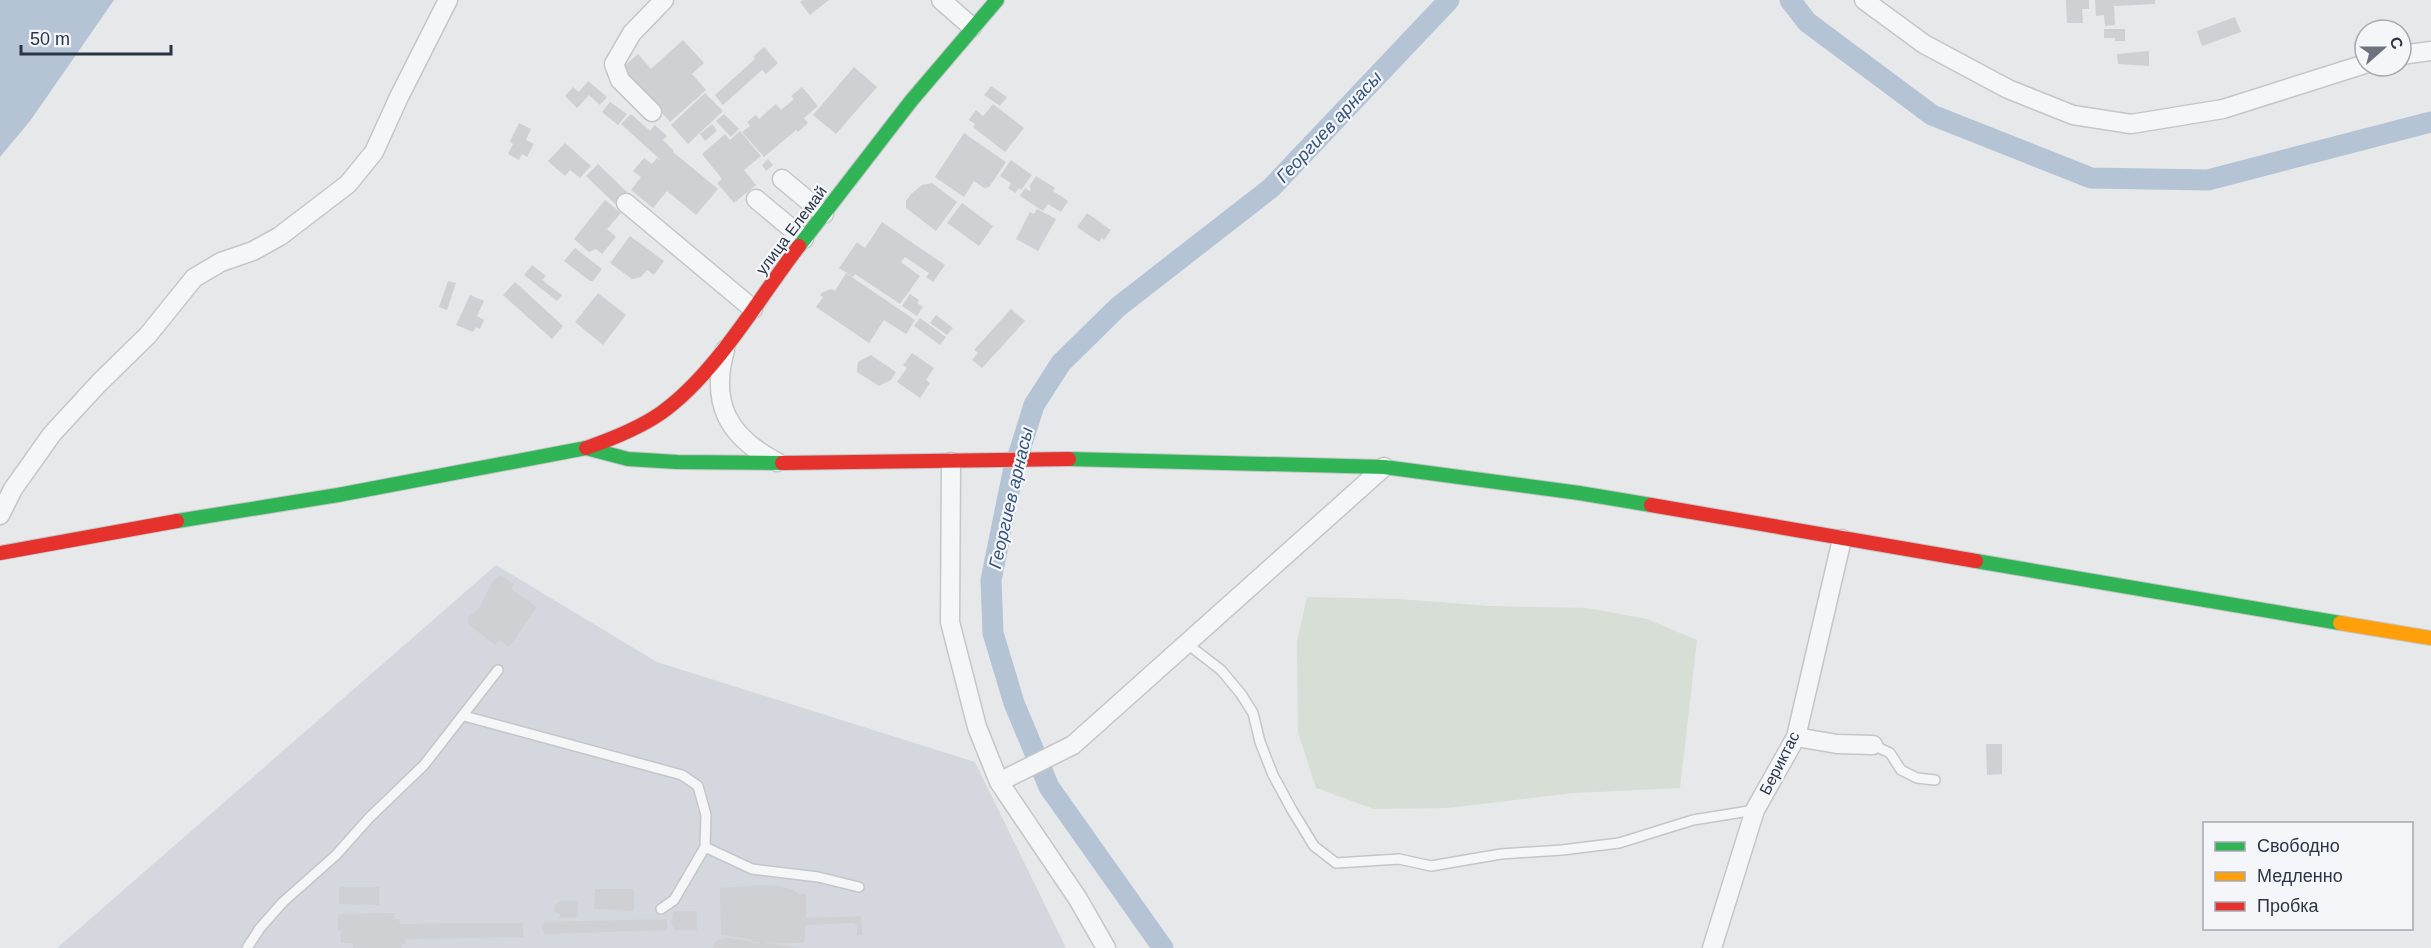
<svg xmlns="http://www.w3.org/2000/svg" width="2431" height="948" font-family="Arial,sans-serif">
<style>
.built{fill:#d4d7dd}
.green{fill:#d6ded6}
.water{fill:#b4c4d5}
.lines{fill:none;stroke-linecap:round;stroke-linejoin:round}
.canal{stroke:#b4c4d5;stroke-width:21}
.building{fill:#ced0d3}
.lane-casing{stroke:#c4c6c8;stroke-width:12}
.street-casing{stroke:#c4c6c8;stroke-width:21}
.fast-casing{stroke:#c4c6c8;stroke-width:16}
.slow-casing{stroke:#c4c6c8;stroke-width:16}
.jam-casing{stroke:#c4c6c8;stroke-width:16}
.lane{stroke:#f5f6f7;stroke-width:9}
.street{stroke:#f5f6f7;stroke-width:18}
.fast{stroke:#30b455;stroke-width:14}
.slow{stroke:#ff9f0a;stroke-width:14}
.jam{stroke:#e5322d;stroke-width:14}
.labels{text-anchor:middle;stroke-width:4.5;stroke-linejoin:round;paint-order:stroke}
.street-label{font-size:16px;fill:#2b3445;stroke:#f4f6f9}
.water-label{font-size:18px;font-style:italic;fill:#34527a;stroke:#f4f6f9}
</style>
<rect width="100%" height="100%" fill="#e6e8ea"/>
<!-- built -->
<path class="built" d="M496,565L657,662L975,762L1066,948H57Z"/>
<!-- green -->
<path class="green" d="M1307,597L1399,599L1490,606L1587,608L1647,619L1697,640L1680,788L1573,793L1448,808L1374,809L1316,788L1298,732L1297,642Z"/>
<!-- water -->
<path class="water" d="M0,0H114L30,121L0,157Z"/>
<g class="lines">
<!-- canal -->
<path class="canal" d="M1790,0L1807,22L1932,115L2091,178L2208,180L2431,122
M1163,948L1049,787L1014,703L993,633L991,580L1013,472L1034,405L1061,363L1118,307L1271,188L1449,0"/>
</g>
<!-- building -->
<path class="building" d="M803,0H829L810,15L800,2Z
M2066,0H2089V9H2082L2083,23H2067Z
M2095,0H2155V4L2114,6L2115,25L2105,26L2104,15L2096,16Z
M2235,17L2241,32L2202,46L2197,31Z
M2104,29H2125V41H2115V38H2104Z
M683,40L704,63L692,74L706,90L670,122L622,68L638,54L651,69Z
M764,47L778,63L766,74L762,70L723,105L715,95L755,59L753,57Z
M2149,51V66L2118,64L2117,54Z
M854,67L877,87L836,134L813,115Z
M588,81L607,97L600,105L589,95L577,108L565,96L573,87L579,92Z
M991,86L1007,97L1000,106L984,95Z
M802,87L818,106L804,118L808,123L798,132L796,130L764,157L742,132L750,126L747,122L756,115L759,119L776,104L781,110L794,99L791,96Z
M705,93L723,111L688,144L671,125Z
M610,102L627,114L618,125L602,112Z
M993,104L1024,128L1005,152L973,127L975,124L969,120L976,110L983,116Z
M631,114L650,131L655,125L667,136L663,140L674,151L673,152L718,189L696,215L667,191L653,208L631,190L641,177L633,171L644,158L652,164L657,158L663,162L621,124Z
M724,114L739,129L731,137L716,121Z
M519,123L531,129L526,140L534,144L527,157L522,154L519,160L508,154L513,144L510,141Z
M712,124L717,131L705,141L700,134Z
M740,131L761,156L744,170L756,185L734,203L717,183L722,179L702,154L725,134L730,140Z
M964,133L1006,162L989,187L984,188L974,181L964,197L935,177Z
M565,143L591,166L580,178L570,170L565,176L548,161Z
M768,159L773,165L766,171L762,165Z
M1011,160L1032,175L1021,190L1019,188L1015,193L1008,188L1011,183L1000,176Z
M598,164L627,192L615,204L586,176Z
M1036,176L1055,188L1053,191L1068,201L1061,212L1048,204L1043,211L1020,196L1025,188L1030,191L1031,188L1029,187Z
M932,183L957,202L936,231L906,208V201L911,194L922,185Z
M605,200L621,213L607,229L616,237L602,254L596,249L589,252L574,239Z
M962,203L993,226L979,246L947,223Z
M1037,209L1056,219L1038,251L1016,239L1030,212L1034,214Z
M1087,213L1111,230L1104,240L1102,238L1099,242L1077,227Z
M882,222L945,265L933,282L926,277L929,273L905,257L901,262L920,276L900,304L855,274L853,277L839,268L857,242L865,248Z
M630,236L664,261L654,275L647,270L641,277L632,279L610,263Z
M575,248L602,269L593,281H590L564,261Z
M532,265L546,276L542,280L562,295L557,301L524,275Z
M846,273L915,320L906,334L884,320L869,343L816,307L823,297L820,295L823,292L831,289L835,291Z
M448,281L456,283L447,310L439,307Z
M515,282L563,326L552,339L503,295Z
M598,293L626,315L603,345L575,322Z
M910,294L919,300L917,303L923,307L917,316L902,306Z
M470,295L484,301L477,316L484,320L480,329L476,327L473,332L456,325Z
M1011,309L1025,321L982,368L972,360L978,353L974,350Z
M936,315L953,328L947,335L930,323Z
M920,318L946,337L940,345L914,326Z
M912,353L934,368L926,380L930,383L920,398L897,382L907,368L903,365Z
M871,355L896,372L891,380L879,386L857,372L858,362Z
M500,575L514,584L511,589L537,607L509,647L499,640L495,645L468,624V617L478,610L493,581Z
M1986,744H2002V774L1987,775Z
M759,885L781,886L796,891L798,894H806V918L861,916L862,935H857V926L854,923L805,925V940L803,943L754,942L750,939L721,935L720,888Z
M339,887H379V905L339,904Z
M595,889H634V911L594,909Z
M561,901H578L577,918H559L560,914L556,913L554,910L555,905Z
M674,911H697V930H675L671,922Z
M395,913L394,919H399L400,924L523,923V937L405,939V944H401L402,948H353V943H341V931H338V914Z
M667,919V930L545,934L542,928L545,922Z
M725,938L750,941L754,944L759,942L799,948H712L717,940Z"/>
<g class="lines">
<defs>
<path id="lane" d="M1186,643L1221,670L1241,694L1253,713L1260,742L1273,775L1292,810L1314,846L1336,863L1399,859L1431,866L1501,854L1562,850L1619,843L1693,820L1755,810
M464,716L682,775L698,786L706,815L705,847L674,900L661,909
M1873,745L1890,753L1901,770L1917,778L1935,780
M705,847L752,869L818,877L859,887
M247,948L260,928L283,902L336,855L369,818L424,765L498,670"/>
<path id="street" d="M941,0L972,27
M1864,0L1924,44L2008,89L2073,115L2131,124L2223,109L2365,64
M2401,55L2431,51
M652,112L620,80L614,64L632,33L664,0
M782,179L824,214
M756,199L804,239
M626,203L753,309
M725,350C710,403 728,437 777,462
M951,462L950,622L977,727L999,782L1078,899L1106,948
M0,515L13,489L52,434L99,383L148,335L194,278L221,262L253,251L280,236L348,184L374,152L399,97L448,0
M1796,737L1837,744L1873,745
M999,782L1073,745L1384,467
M1712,948L1755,810L1796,737L1842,539"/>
<path id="fast" d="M799,246L911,101L997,0
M1069,459L1384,467L1579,493L1651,505
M177,521L338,495L586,448L628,459L677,462L782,463
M1976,561L2340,623"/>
<path id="slow" d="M2340,623L2431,638"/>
<path id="jam" d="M586,448C612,439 638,429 661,413C716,374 758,299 799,246
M782,463L1069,459
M1651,505L1976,561
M0,553L177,521"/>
</defs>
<!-- lane casing -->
<use href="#lane" class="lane-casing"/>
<!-- street casing -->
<use href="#street" class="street-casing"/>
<!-- fast casing -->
<use href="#fast" class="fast-casing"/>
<!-- slow casing -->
<use href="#slow" class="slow-casing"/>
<!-- jam casing -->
<use href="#jam" class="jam-casing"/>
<!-- lane -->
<use href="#lane" class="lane"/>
<!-- street -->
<use href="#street" class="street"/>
<!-- fast -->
<use href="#fast" class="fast"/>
<!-- slow -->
<use href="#slow" class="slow"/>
<!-- jam -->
<use href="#jam" class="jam"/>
</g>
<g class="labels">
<!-- street labels -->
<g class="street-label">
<text transform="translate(791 230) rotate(-53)" y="6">улица Елемай</text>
<text transform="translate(1779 763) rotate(-63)" y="6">Бериктас</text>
</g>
<!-- water labels -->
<g class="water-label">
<text transform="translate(1329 127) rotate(-47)" y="6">Георгиев арнасы</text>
<text transform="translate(1011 498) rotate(-77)" y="6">Георгиев арнасы</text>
</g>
</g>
<!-- legend -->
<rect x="2203" y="822" width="210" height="108" fill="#f4f6f9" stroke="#a4a8b1" stroke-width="1.5"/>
<rect x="2215" y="842" width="30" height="9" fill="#30b455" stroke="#a4a8b1" stroke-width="1.5"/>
<text x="2257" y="852" font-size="18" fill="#2b3445">Свободно</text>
<rect x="2215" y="872" width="30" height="9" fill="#ff9f0a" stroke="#a4a8b1" stroke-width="1.5"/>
<text x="2257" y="882" font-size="18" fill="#2b3445">Медленно</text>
<rect x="2215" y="902" width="30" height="9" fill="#e5322d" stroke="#a4a8b1" stroke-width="1.5"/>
<text x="2257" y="912" font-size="18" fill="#2b3445">Пробка</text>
<!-- north arrow -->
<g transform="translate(2383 48) rotate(69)"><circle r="28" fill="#f4f6f9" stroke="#a4a8b1" stroke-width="1.5"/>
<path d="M0-4.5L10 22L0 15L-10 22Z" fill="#6c737f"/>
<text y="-9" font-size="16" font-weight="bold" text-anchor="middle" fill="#2b3445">С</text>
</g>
<!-- scale -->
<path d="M21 45v9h150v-9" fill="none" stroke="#2b3445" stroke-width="3"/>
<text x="30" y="45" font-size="18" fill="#2b3445" stroke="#f4f6f9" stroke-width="4.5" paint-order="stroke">50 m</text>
</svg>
